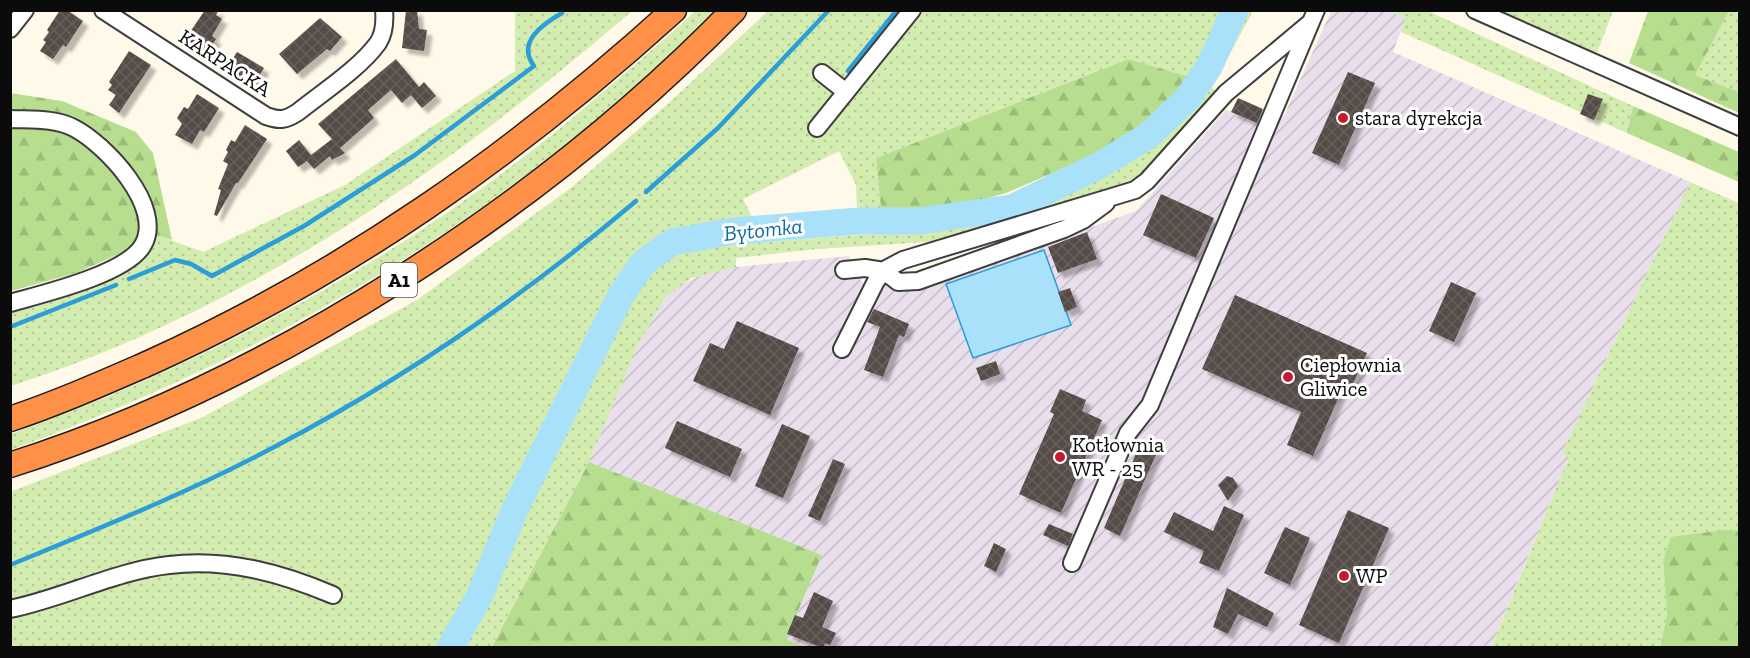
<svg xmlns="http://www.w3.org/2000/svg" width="1750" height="658" font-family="'Zilla Slab',serif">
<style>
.industrial{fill:url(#industrial-furrows)}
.grass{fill:url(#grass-dots)}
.forest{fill:url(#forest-firs)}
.water{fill:#a9e1fb;stroke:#2b9dd7;stroke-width:1.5}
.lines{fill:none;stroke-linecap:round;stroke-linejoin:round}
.stream{stroke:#2b9dd7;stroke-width:4.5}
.river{stroke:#a9e1fb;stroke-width:27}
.building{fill:url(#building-cross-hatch);filter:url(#shadow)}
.minor-casing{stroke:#3e3e3e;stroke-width:20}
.highway-casing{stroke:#1c1c1c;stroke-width:27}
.minor{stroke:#fff;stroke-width:16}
.highway{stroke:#ff9047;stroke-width:24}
.poi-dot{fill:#c41a2c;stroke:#fff;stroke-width:2}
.labels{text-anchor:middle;stroke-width:6;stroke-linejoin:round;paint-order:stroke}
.shield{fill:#fff;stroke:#545454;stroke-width:1.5}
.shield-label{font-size:20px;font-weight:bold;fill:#0b0b0b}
.street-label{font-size:21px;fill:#0b0b0b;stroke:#fff}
.poi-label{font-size:21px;fill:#0b0b0b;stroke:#fff;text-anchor:start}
.water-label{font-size:22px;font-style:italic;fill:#0c6ba5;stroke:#fff}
</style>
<defs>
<pattern id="industrial-furrows" width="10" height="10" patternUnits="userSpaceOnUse" patternTransform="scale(1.5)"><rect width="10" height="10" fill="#e9deeb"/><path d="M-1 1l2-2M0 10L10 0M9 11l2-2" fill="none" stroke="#c6bdc8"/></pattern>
<pattern id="grass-dots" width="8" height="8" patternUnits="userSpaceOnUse" patternTransform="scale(1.5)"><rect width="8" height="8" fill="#d3ecb0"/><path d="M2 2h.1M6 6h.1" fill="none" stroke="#b4c996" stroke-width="1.8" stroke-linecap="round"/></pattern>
<pattern id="forest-firs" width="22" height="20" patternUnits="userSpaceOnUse" patternTransform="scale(1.5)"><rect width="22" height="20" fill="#b7de8e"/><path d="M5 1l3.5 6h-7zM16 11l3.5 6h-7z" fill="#9cbd79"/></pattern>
<pattern id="building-cross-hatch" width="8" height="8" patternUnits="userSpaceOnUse" patternTransform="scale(1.5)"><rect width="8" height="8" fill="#544b47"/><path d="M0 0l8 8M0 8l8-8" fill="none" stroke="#68605d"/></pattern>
<filter id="shadow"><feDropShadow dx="5.5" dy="5.5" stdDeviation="1.5" flood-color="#0004"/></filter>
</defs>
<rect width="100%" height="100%" fill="#fff9e9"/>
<!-- industrial -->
<path class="industrial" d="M1331,11H1389L1406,18L1393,52L1690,182L1562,453L1569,457L1491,647H806L786,639L822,555L589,462L638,345L666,296L677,287L705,273L736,267L849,256L864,286L934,284L1136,211L1226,110L1264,126L1275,112L1284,116Z"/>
<!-- grass -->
<path class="grass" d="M515,11H632C448,170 244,311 11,386V303L68,286L160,236L203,252L345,185L515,71Z
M695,11H717C510,213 282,351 11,450V434C233,354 440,237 617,80C643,57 671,35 695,11Z
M768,11H902L847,80L823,66L813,78L844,101L920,11H1227L1208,54L1193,78L1127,59L876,158L881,209L821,219L818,214L857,208L856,185L839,151L743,199L755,223H731L735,244L929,230L1012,214L1118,164L1170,128L1206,81L1241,11H1253L1212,87L1217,93L1151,167L1121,188L942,241L817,249L736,258V267L692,278L666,296L638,345L589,462L491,647H11L10,492L203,417L417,300L572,187L671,101Z
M1389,11H1428L1633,106L1627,133L1401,32L1406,18Z
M1497,11H1613L1597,53Z
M1729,11H1739V92L1695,75Z
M1690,182L1739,203V531L1671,538L1663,560L1667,615L1660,647L1491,648L1569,457L1562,453Z"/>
<!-- forest -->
<path class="forest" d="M1648,11H1729L1695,75L1739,92V113L1629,63Z
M1128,59L1193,78L1154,120L1113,147L1006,193L956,207L881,209L876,158Z
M10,93L62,101L136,132L153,153L172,240L160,236L76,273L11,291Z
M1633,106L1739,152V182L1627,133Z
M589,462L822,555L786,639L806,647L491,648Z
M1725,530L1739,531V647H1660L1667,615L1663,560L1671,537Z"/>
<!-- water -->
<path class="water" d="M1044,250L1071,325L973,358L946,284Z"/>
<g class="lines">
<!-- stream -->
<path class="stream" d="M848,71L897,10
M646,192L718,128L829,10
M129,279L175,260L191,264L212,276L304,226L415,155L534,66C516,42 543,24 562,13
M10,327L116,285
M10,565C100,528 190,492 276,446C406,378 525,295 636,201"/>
<!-- river -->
<path class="river" d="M450,648L479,597L515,509L621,295L643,263L672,242L734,231L859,221H919L1012,208L1100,165L1148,136L1187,99L1209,67L1235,10"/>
</g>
<!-- building -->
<path class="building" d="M60,10H67L83,21L66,47L63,45L53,59L40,51L46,42L43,40L49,32L47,30Z
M205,10H219L216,15L222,19L212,36L216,39L205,55L184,41Z
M406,10H417L419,29L427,30L424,51L402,48Z
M320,18L342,37L330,51L327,49L297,74L279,54Z
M129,51L151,65L119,113L109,105L116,95L108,90L112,85L109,82Z
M237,52L264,68L252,87L226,69Z
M396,59L419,87L424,82L436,96L422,108L411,95L402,103L391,90L368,110L374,118L340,148L345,153L332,160L330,156L314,169L307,161L298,167L286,151L299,140L311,155L332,139L318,124Z
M1348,72L1375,83L1339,165L1312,153Z
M197,94L219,108L204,132L200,130L192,144L175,135L182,124L177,118L184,107L188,109Z
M1588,94L1603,99L1594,120L1580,114Z
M1238,98L1263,109L1257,123L1231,112Z
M245,125L267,139L238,183H236L217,216L214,215L221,190L218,189L228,164L223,161L228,152L226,150L231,140L235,142Z
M1161,194L1214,218L1196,258L1143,235Z
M1087,232L1097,259L1058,273L1048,247Z
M1451,282L1476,293L1454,342L1429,331Z
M1070,288L1077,307L1065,312L1058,292Z
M1235,295L1367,353L1351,388L1344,385L1313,456L1287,445L1301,412L1202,369Z
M874,309L909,324L904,337L899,335L883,377L864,370L880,327L867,322Z
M737,321L799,348L770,415L693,381L710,343L724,349Z
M996,361L1000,374L981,381L976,368Z
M1060,389L1086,400L1082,411L1102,420L1061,513L1019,494L1054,414L1050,412Z
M677,421L742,449L730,477L665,448Z
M782,424L810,436L783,498L755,486Z
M1141,442L1158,450L1120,536L1104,528Z
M833,459L845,464L820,521L808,516Z
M1227,476L1233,478L1238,486L1228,501L1218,485Z
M1224,506L1244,515L1219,571L1199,563L1204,551L1164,532L1174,512L1213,531Z
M1348,510L1389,528L1339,643L1299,625Z
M1049,524L1073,534L1068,546L1043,535Z
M1285,527L1310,538L1290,585L1264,573Z
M994,543L1006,549L996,572L984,566Z
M1227,588L1274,613L1267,627L1238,614L1228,634L1213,627Z
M814,592L833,601L822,627L836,633L830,645L825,643L823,648L787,634L795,615L803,618Z"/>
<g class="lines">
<defs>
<path id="minor" d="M103,10L266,116C280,121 286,120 298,112C323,92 360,68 378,43C384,34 385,21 384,10
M1475,10L1740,127
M10,29L25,10
M822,73L846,92
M10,119C31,120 55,118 74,128C105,144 165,207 143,245C127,274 42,294 10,303
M817,128L912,10
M844,270L865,268L884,271L898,282L918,281L1064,229L1083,220L1106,203
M842,349L876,281L886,269L903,260L1135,190L1147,181L1226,93L1310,23
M1072,563L1128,433L1150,405L1316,10
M10,609C64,598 115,571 169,565C227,558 281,573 333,595"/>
<path id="highway" d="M10,419C58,403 103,383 149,363C347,273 513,156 674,10
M10,465C273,381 542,207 734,10"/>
</defs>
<!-- minor casing -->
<use href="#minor" class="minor-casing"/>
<!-- highway casing -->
<use href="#highway" class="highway-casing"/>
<!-- minor -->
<use href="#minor" class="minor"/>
<!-- highway -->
<use href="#highway" class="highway"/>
</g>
<!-- markers -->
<g class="poi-dot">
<circle cx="1343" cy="118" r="6"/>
<circle cx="1288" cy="377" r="6"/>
<circle cx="1060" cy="457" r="6"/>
<circle cx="1344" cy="576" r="6"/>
</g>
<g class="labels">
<!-- shield labels -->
<rect class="shield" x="381" y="263" width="36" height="34" rx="4.5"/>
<g class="shield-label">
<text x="399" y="287">A1</text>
</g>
<!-- street labels -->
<g class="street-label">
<text transform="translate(225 63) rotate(33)" y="7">KARPACKA</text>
</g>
<!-- poi labels -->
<g class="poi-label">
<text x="1355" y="125">stara dyrekcja</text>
<text x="1300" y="372">Ciepłownia<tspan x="1300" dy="24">Gliwice</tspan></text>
<text x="1072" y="452">Kotłownia<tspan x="1072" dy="24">WR - 25</tspan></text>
<text x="1356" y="583">WP</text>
</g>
<!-- water labels -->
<g class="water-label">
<text transform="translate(763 229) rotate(-6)" y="8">Bytomka</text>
</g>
</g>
<!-- border -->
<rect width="1750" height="658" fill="none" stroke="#0b0b0b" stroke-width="24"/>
</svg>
